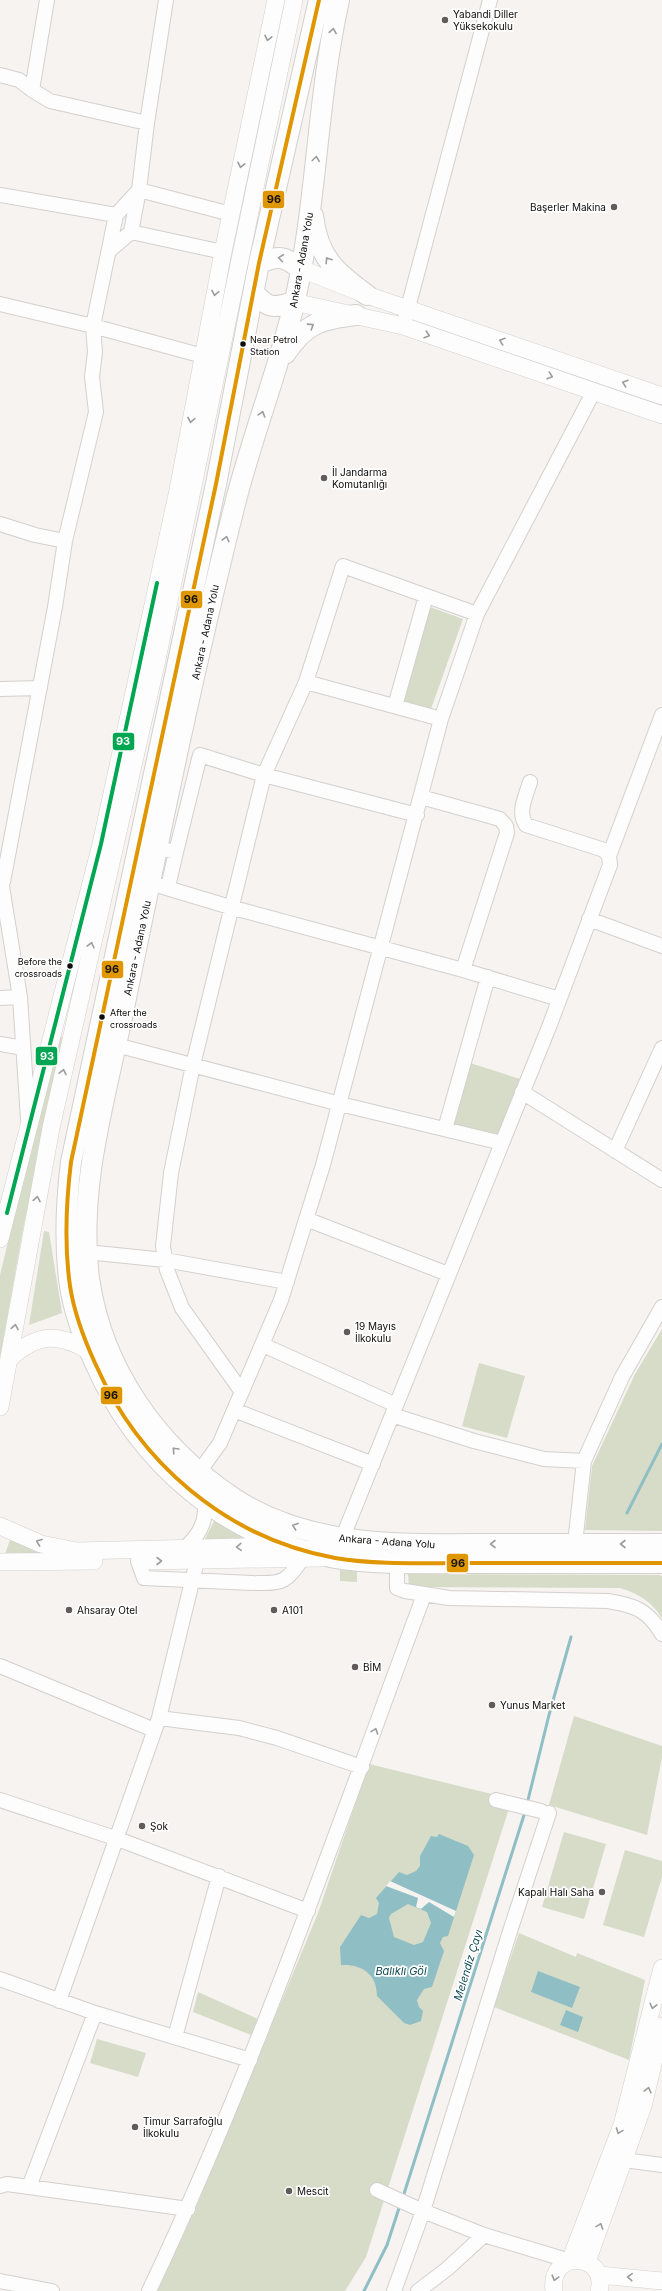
<svg xmlns="http://www.w3.org/2000/svg" width="662" height="2291" font-family="Inter,sans-serif">
<style>
.green{fill:#d7dcc8}
.water{fill:#90bec5;fill-rule:evenodd}
.pier{fill:#f6f3f0}
.lines{fill:none;stroke-linecap:round;stroke-linejoin:round}
.stream{stroke:#90bec5;stroke-width:3}
.minor-casing{stroke:#d3d0ce;stroke-width:16}
.major-casing{stroke:#d3d0ce;stroke-width:18}
.highway-casing{stroke:#d3d0ce;stroke-width:22}
.minor{stroke:#fefdfd;stroke-width:14}
.major{stroke:#fefdfd;stroke-width:17}
.highway{stroke:#fefdfd;stroke-width:20}
.bus-1-casing{stroke:#fff;stroke-width:7}
.bus-2-casing{stroke:#fff;stroke-width:7}
.bus-1{stroke:#e09601;stroke-width:4}
.bus-2{stroke:#00a651;stroke-width:4}
.oneway{stroke:#9e9c9b}
.poi-dot{fill:#5f5c5a;stroke:#fff;stroke-width:1.5}
.bus-dot{fill:#0d0b09;stroke:#fff;stroke-width:1.5}
.labels{text-anchor:middle;stroke-width:3.5;stroke-linejoin:round;paint-order:stroke}
.bus-label{font-size:9px;fill:#0d0b09;stroke:#fff;text-anchor:start}
.poi-label{font-size:10px;fill:#0d0b09;stroke:#fff;text-anchor:start}
.street-label{font-size:10px;fill:#0d0b09;stroke:#fff}
.water-label{font-size:11px;font-style:italic;fill:#144e57;stroke:#fff}
.line-badge{stroke:#fff;stroke-width:1.5}
.badge-label{font-size:11px;text-anchor:middle;font-weight:bold;fill:#fff}
.pale-badge-label{font-size:11px;text-anchor:middle;font-weight:bold;fill:#111}
</style>
<rect width="100%" height="100%" fill="#f6f3f0"/>
<!-- green -->
<path class="green" d="M430,607L463,619L431,709L403,701Z
M58,1036L65,1038L24,1224L0,1358V1275Z
M470,1063L520,1079L499,1135L452,1124Z
M44,1231L49,1232L62,1313L29,1325Z
M662,1329V1531L585,1530L592,1466L635,1374Z
M479,1363L525,1376L507,1438L462,1426Z
M216,1517L242,1535L240,1540L203,1543Z
M11,1537L46,1553L4,1557Z
M340,1570L357,1571V1582L340,1581Z
M408,1574L659,1575L662,1576V1618C651,1601 639,1594 620,1588L409,1587Z
M574,1716L662,1746V1757L647,1835L549,1805Z
M369,1764L512,1799L366,2257L345,2291H156L195,2210L318,1913Z
M564,1832L606,1844L584,1919L542,1907Z
M625,1850L662,1861V1877L644,1937L603,1925Z
M519,1933L576,1957L577,1953L645,1980L629,2060L494,2007Z
M198,1992L258,2019L251,2035L193,2012Z
M97,2039L146,2053L138,2077L90,2063Z"/>
<!-- water -->
<path class="water" d="M439,1834L468,1846L474,1855L448,1936L443,1937L440,1943L444,1951L432,1987L424,1989L417,2000L419,2007L423,2011L421,2021L410,2025L404,2023L377,1996C377,1974 362,1964 341,1965L340,1947L361,1915L369,1918L377,1914L379,1903L376,1898L399,1872L407,1875L416,1871L420,1866V1856L431,1836L437,1837ZM408,1904L427,1912L431,1923L423,1942L414,1945L394,1937L389,1918L391,1914Z
M538,1971L580,1987L572,2008L531,1992Z
M566,2010L583,2017L578,2032L560,2025Z"/>
<!-- pier -->
<path class="pier" d="M390,1881L456,1911L454,1917L429,1902L421,1909L416,1907L418,1898L386,1886Z"/>
<g class="lines">
<!-- stream -->
<path class="stream" d="M627,1513L662,1444
M527,1804L549,1715L571,1637
M403,2197L525,1812
M364,2291L387,2245L400,2205"/>
<defs>
<path id="minor" d="M47,0L32,90L50,101L147,123
M0,75L19,80L32,90
M0,195L116,215
M131,232L223,252
M109,251L131,232L139,190L147,123L166,0
M0,304L93,326L203,356
M405,319L490,0
M0,524L35,535L65,541
M0,689L40,688
M395,706L426,596
M441,719L477,614L594,391
M421,797L500,819L506,826L507,833L463,970
M157,848L176,852L200,755L264,775L417,815
M609,856L662,715
M0,874L20,997L28,1119
M3,882L55,607L65,541L96,412L92,377L95,352L93,326L116,215L139,190L231,214
M150,883L230,907L463,970L559,999
M168,887L176,852
M589,919L662,946
M0,998L20,997
M0,1044L23,1048
M116,1045L340,1104L502,1143
M522,1092L662,1180
M445,1129L488,977
M615,1151L662,1048
M306,1219L448,1274
M87,1252L165,1260L287,1282
M263,1345L396,1405
M242,1392L182,1308L167,1270L163,1246L171,1173L193,1065L264,775L306,682L343,566L477,614
M234,1410L373,1464
M392,1415L474,1441L544,1459L584,1461
M199,1472L220,1443L281,1300L323,1165L441,719L306,682
M342,1539L549,1027L610,865L609,856L604,850L526,825C517,812 526,796 530,782
M575,1544L584,1461L622,1377L662,1307
M184,1549C199,1535 206,1524 205,1503
M138,1561L144,1578L252,1583
M397,1562V1588L405,1591L449,1598L608,1601C634,1605 648,1610 662,1634
M257,1583C283,1584 287,1581 302,1559
M0,1666L154,1730
M159,1718L239,1728L277,1738L362,1767
M0,1800L115,1838L308,1911
M496,1800L541,1811
M0,1979L95,2013L250,2060
M59,2001L159,1718L197,1561
M175,2037L219,1876
M624,2160L662,2165
M0,2186L7,2184L29,2187L188,2209
M29,2187L95,2013
M377,2190L423,2211L511,1928L549,1813
M0,2281L52,2291
M149,2291C256,2065 337,1829 424,1595
M394,2291L423,2211L484,2235L570,2261
M418,2291L447,2269L484,2235"/>
<path id="major" d="M301,269L367,295L662,396
M294,302L403,326L662,415
M0,1239L101,844L178,490L223,252L276,0
M9,1359C36,1334 57,1332 89,1351
M0,1407L51,1128L156,664L294,0
M0,1526L41,1544L77,1551L242,1547L283,1544
M316,1545L360,1550L381,1549
M144,1561L322,1558
M0,1562L94,1561
M570,2261L622,2125L662,1968
M587,2262L643,2106L662,2026
M599,2275L662,2281
M554,2291C548,2248 609,2253 599,2291"/>
<path id="highway" d="M319,0L259,263L216,484L71,1162C66,1203 64,1244 70,1286C74,1312 84,1339 95,1363C139,1463 226,1538 335,1558C377,1565 422,1563 464,1563C530,1563 596,1563 662,1563
M339,0C317,99 317,202 295,300C279,369 252,436 235,504C194,667 160,833 126,998C108,1090 77,1183 89,1278C102,1370 158,1448 235,1499C313,1550 411,1544 500,1544C554,1544 608,1544 662,1544
M313,216C318,257 335,272 367,295
M259,263C280,255 283,256 301,269
M254,293C269,309 273,308 294,302
M285,354C305,324 320,319 356,315"/>
</defs>
<!-- minor casing -->
<use href="#minor" class="minor-casing"/>
<!-- major casing -->
<use href="#major" class="major-casing"/>
<!-- highway casing -->
<use href="#highway" class="highway-casing"/>
<!-- minor -->
<use href="#minor" class="minor"/>
<!-- major -->
<use href="#major" class="major"/>
<!-- highway -->
<use href="#highway" class="highway"/>
<defs>
<path id="bus-1" d="M319,0L259,263L216,484L71,1162C66,1203 64,1244 70,1286C74,1312 84,1339 95,1363C139,1463 226,1538 335,1558C377,1565 422,1563 464,1563C530,1563 596,1563 662,1563"/>
<path id="bus-2" d="M7,1213L101,844L157,583"/>
</defs>
<!-- bus-1 casing -->
<use href="#bus-1" class="bus-1-casing"/>
<!-- bus-2 casing -->
<use href="#bus-2" class="bus-2-casing"/>
<!-- bus-1 -->
<use href="#bus-1" class="bus-1"/>
<!-- bus-2 -->
<use href="#bus-2" class="bus-2"/>
</g>
<!-- one-way arrows -->
<defs><path id="oneway-chevron" d="M-2-3.5L2.5 0L-2 3.5" fill="none" stroke-width="1.6" stroke-linecap="round" stroke-linejoin="round"/></defs>
<g class="oneway">
<use href="#oneway-chevron" transform="translate(333 31) rotate(-81)"/>
<use href="#oneway-chevron" transform="translate(268 38) rotate(102)"/>
<use href="#oneway-chevron" transform="translate(316 159) rotate(-83)"/>
<use href="#oneway-chevron" transform="translate(241 165) rotate(102)"/>
<use href="#oneway-chevron" transform="translate(281 258) rotate(-172)"/>
<use href="#oneway-chevron" transform="translate(328 260) rotate(-123)"/>
<use href="#oneway-chevron" transform="translate(215 293) rotate(101)"/>
<use href="#oneway-chevron" transform="translate(311 326) rotate(-33)"/>
<use href="#oneway-chevron" transform="translate(427 335) rotate(18)"/>
<use href="#oneway-chevron" transform="translate(502 341) rotate(-161)"/>
<use href="#oneway-chevron" transform="translate(550 376) rotate(19)"/>
<use href="#oneway-chevron" transform="translate(625 383) rotate(-161)"/>
<use href="#oneway-chevron" transform="translate(262 414) rotate(-73)"/>
<use href="#oneway-chevron" transform="translate(191 420) rotate(101)"/>
<use href="#oneway-chevron" transform="translate(226 539) rotate(-76)"/>
<use href="#oneway-chevron" transform="translate(91 945) rotate(-76)"/>
<use href="#oneway-chevron" transform="translate(63 1072) rotate(-78)"/>
<use href="#oneway-chevron" transform="translate(37 1199) rotate(-80)"/>
<use href="#oneway-chevron" transform="translate(15 1327) rotate(-80)"/>
<use href="#oneway-chevron" transform="translate(175 1450) rotate(-133)"/>
<use href="#oneway-chevron" transform="translate(295 1526) rotate(-160)"/>
<use href="#oneway-chevron" transform="translate(39 1542) rotate(-159)"/>
<use href="#oneway-chevron" transform="translate(493 1544) rotate(-180)"/>
<use href="#oneway-chevron" transform="translate(623 1544) rotate(-180)"/>
<use href="#oneway-chevron" transform="translate(239 1547) rotate(177)"/>
<use href="#oneway-chevron" transform="translate(159 1561)"/>
<use href="#oneway-chevron" transform="translate(375 1731) rotate(-70)"/>
<use href="#oneway-chevron" transform="translate(653 2006) rotate(104)"/>
<use href="#oneway-chevron" transform="translate(648 2090) rotate(-76)"/>
<use href="#oneway-chevron" transform="translate(619 2131) rotate(110)"/>
<use href="#oneway-chevron" transform="translate(600 2226) rotate(-70)"/>
<use href="#oneway-chevron" transform="translate(630 2277) rotate(-176)"/>
<use href="#oneway-chevron" transform="translate(555 2278) rotate(105)"/>
</g>
<!-- markers -->
<g class="poi-dot">
<circle cx="445" cy="20" r="4"/>
<circle cx="614" cy="207" r="4"/>
<circle cx="324" cy="478" r="4"/>
<circle cx="347" cy="1332" r="4"/>
<circle cx="69" cy="1610" r="4"/>
<circle cx="274" cy="1610" r="4"/>
<circle cx="355" cy="1667" r="4"/>
<circle cx="492" cy="1705" r="4"/>
<circle cx="142" cy="1826" r="4"/>
<circle cx="602" cy="1892" r="4"/>
<circle cx="135" cy="2127" r="4"/>
<circle cx="289" cy="2191" r="4"/>
</g>
<g class="bus-dot">
<circle cx="243" cy="344" r="3.5"/>
<circle cx="70" cy="966" r="3.5"/>
<circle cx="102" cy="1017" r="3.5"/>
</g>
<g class="labels">
<!-- bus labels -->
<g class="bus-label">
<text x="250" y="343">Near Petrol<tspan x="250" dy="12">Station</tspan></text>
<text x="62" y="965" text-anchor="end">Before the<tspan x="62" dy="12">crossroads</tspan></text>
<text x="110" y="1016">After the<tspan x="110" dy="12">crossroads</tspan></text>
</g>
<!-- poi labels -->
<g class="poi-label">
<text x="453" y="18">Yabandi Diller<tspan x="453" dy="12">Yüksekokulu</tspan></text>
<text x="606" y="211" text-anchor="end">Başerler Makina</text>
<text x="332" y="476">İl Jandarma<tspan x="332" dy="12">Komutanlığı</tspan></text>
<text x="355" y="1330">19 Mayıs<tspan x="355" dy="12">İlkokulu</tspan></text>
<text x="77" y="1614">Ahsaray Otel</text>
<text x="282" y="1614">A101</text>
<text x="363" y="1671">BİM</text>
<text x="500" y="1709">Yunus Market</text>
<text x="150" y="1830">Şok</text>
<text x="594" y="1896" text-anchor="end">Kapalı Halı Saha</text>
<text x="143" y="2125">Timur Sarrafoğlu<tspan x="143" dy="12">İlkokulu</tspan></text>
<text x="297" y="2195">Mescit</text>
</g>
<!-- street labels -->
<g class="street-label">
<text transform="translate(301 260) rotate(-80)" y="4">Ankara - Adana Yolu</text>
<text transform="translate(205 632) rotate(-78)" y="4">Ankara - Adana Yolu</text>
<text transform="translate(137 948) rotate(-78)" y="4">Ankara - Adana Yolu</text>
<text transform="translate(387 1541) rotate(4)" y="4">Ankara - Adana Yolu</text>
</g>
<!-- water labels -->
<g class="water-label">
<text transform="translate(468 1965) rotate(-73)" y="4">Melendiz Çayı</text>
<text x="401" y="1975">Balıklı Göl</text>
</g>
</g>
<g class="line-badge">
<rect x="262" y="190" width="23" height="19" rx="4" fill="#e09601"/>
<rect x="180" y="590" width="23" height="19" rx="4" fill="#e09601"/>
<rect x="112" y="732" width="23" height="19" rx="4" fill="#00a651"/>
<rect x="101" y="960" width="23" height="19" rx="4" fill="#e09601"/>
<rect x="35" y="1046" width="23" height="20" rx="4" fill="#00a651"/>
<rect x="100" y="1386" width="23" height="19" rx="4" fill="#e09601"/>
<rect x="446" y="1553" width="23" height="20" rx="4" fill="#e09601"/>
</g>
<g class="badge-label">
<text x="123" y="745">93</text>
<text x="47" y="1060">93</text>
</g>
<g class="pale-badge-label">
<text x="274" y="203">96</text>
<text x="191" y="603">96</text>
<text x="112" y="973">96</text>
<text x="111" y="1399">96</text>
<text x="458" y="1567">96</text>
</g>
</svg>
